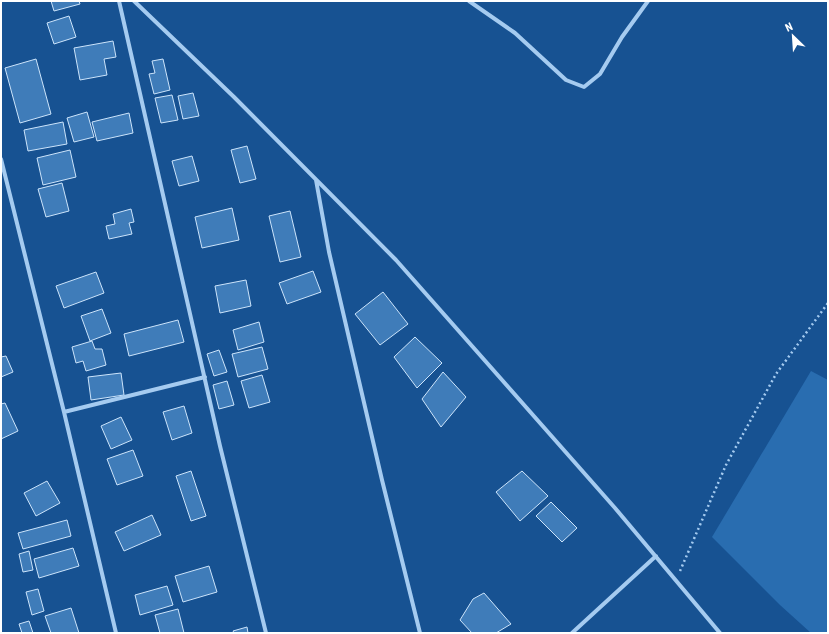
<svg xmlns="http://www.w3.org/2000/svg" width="829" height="634" font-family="'Roboto Condensed',sans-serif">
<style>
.green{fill:#296db0}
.building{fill:#3f7cb9;stroke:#cce4fb}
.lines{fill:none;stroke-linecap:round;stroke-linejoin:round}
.path{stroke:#a5cbf0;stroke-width:2.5;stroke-dasharray:2 3;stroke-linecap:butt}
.street{stroke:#a5cbf0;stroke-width:4}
</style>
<rect width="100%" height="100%" fill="#175292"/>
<!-- green -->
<path class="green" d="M811,371L828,380V633H811L780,605L712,537Z"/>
<!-- building -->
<path class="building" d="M51,1H79L80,4L54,11Z
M69,16L76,37L54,44L47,23Z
M113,41L116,57L104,59L107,75L80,80L74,48Z
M36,59L51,114L20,123L5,68Z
M163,59L170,90L154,94L149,74L155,73L152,61Z
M193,93L199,116L183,119L178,96Z
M172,95L178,120L161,123L155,98Z
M87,112L94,137L74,142L67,118Z
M129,113L133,133L97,141L92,122Z
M63,122L67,144L28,151L24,130Z
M247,146L256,179L240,183L231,150Z
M70,150L76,177L43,185L37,158Z
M192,156L199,181L179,186L172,161Z
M62,183L69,211L46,217L38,189Z
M232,208L239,240L202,248L195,217Z
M131,209L134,222L129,223L132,234L109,239L106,226L115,224L113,214Z
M290,211L301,257L280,262L269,216Z
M313,271L321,292L287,304L279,283Z
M96,272L104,293L64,308L56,286Z
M246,280L251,306L220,313L215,286Z
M383,292L408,324L380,345L355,314Z
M102,309L111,333L90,341L81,316Z
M178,320L184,342L129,356L124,334Z
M259,322L264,342L238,350L233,330Z
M415,337L442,363L417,388L394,357Z
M92,341L95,349H102L106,365L86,371L83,361L76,363L72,347Z
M262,347L268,369L238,377L232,354Z
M219,350L227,372L214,376L207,354Z
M6,356L13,372L1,377V357Z
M443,372L466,397L441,427L422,399Z
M121,373L124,395L91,400L88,377Z
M262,375L270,402L249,408L241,381Z
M227,381L234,405L219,409L213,385Z
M5,403L18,431L1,439V404Z
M184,406L192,433L172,440L163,412Z
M121,417L132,440L111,449L101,426Z
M133,450L143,476L117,485L107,459Z
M191,471L206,516L191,521L176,476Z
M522,471L548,496L520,521L496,492Z
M47,481L60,503L36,516L24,493Z
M551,502L577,528L562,542L536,516Z
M152,515L161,535L124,551L115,532Z
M67,520L71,536L23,549L18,533Z
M73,548L79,566L39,578L34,559Z
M29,551L33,570L23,572L19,554Z
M209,566L217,592L183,602L175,576Z
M167,586L173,605L140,615L135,595Z
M38,589L44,611L32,615L26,592Z
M484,593L511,624L496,633H472L460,620L473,599Z
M71,608L79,633H51L45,616Z
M178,609L184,633H160L155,615Z
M29,621L33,633H22L19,624Z
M247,627L248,633H234L233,631Z"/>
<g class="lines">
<!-- path -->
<path class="path" d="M680,571L726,465L776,374L828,303"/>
<!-- street -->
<path class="street" d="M119,1L220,446L266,633
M134,1L234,97L396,260L615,508L720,633
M469,1L515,33L566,80L584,87L600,74L622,37L648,1
M1,159L64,412L116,633
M316,180L329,252L382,480L420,633
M64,412L205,377
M572,633L656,556"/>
</g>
<!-- border -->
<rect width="829" height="634" fill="none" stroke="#ffffff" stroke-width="4"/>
<!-- north arrow -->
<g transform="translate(793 36) rotate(335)" stroke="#175292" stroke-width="3" paint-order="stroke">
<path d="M0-3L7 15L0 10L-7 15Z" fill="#ffffff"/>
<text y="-6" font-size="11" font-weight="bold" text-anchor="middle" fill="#ffffff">N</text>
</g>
</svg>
